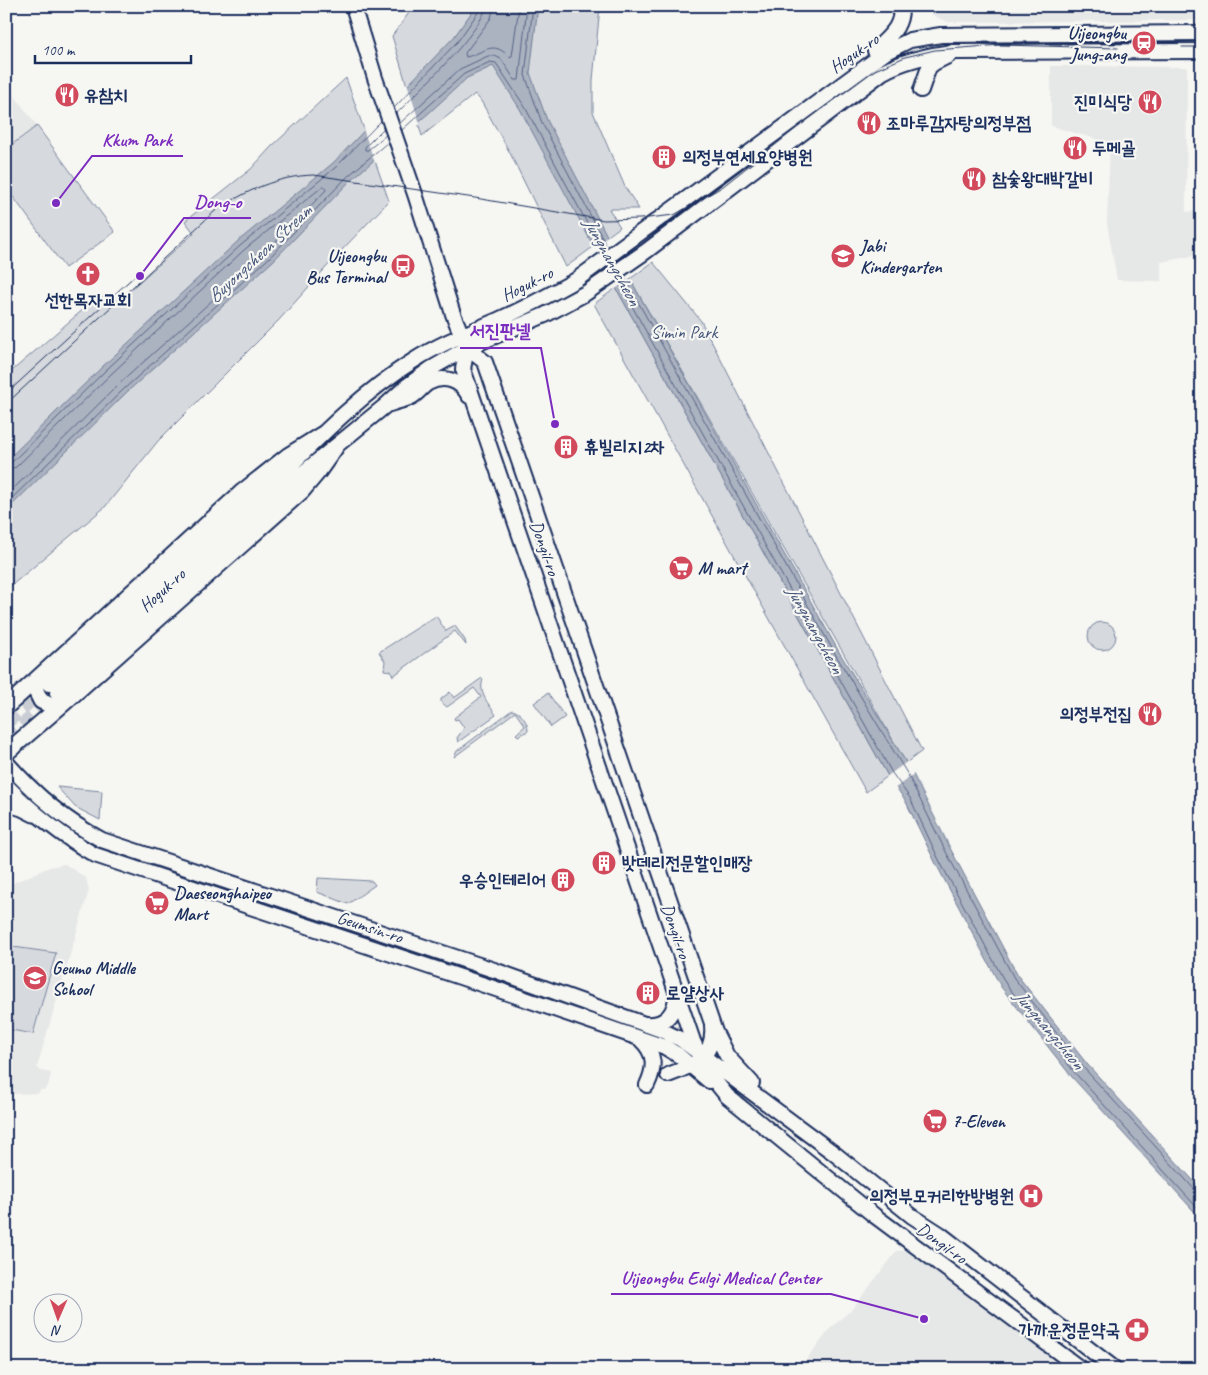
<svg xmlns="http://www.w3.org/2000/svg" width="1208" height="1375" font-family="Caveat,'Poor Story',sans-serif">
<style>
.built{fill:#e6e7e7}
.green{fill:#d6d9dd;stroke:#78849e}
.water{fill:#abb2c0;stroke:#717e99}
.pier{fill:#f6f6f2}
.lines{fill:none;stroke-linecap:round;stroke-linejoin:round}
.shore{stroke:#556385;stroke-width:1}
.secondary-tunnel{stroke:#caced4;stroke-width:14;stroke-dasharray:14 7;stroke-linecap:butt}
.secondary-casing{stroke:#1b2f5e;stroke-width:18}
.primary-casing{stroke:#1b2f5e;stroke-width:19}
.secondary{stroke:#f6f6f2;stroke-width:14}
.primary{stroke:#f6f6f2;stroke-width:15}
.tram{stroke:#1b2f5e;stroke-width:1}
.labels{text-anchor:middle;stroke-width:4.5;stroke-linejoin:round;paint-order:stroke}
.poi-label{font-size:18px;font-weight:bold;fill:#1b2f5e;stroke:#f6f6f2;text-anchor:start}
.street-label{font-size:18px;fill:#1b2f5e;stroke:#f6f6f2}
.park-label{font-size:18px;fill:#405177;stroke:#f6f6f2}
.water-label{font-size:19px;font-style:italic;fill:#46567b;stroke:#f6f6f2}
.leader{fill:none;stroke:#7b2cbf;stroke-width:2}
.callout-dot{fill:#7b2cbf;stroke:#f6f6f2;stroke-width:2}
.callout-label{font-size:19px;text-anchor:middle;font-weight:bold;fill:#7b2cbf;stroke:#f6f6f2;stroke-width:4.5;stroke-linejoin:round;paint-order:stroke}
</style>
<rect width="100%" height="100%" fill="#f6f6f2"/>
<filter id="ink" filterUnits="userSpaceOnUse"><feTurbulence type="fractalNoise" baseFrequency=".02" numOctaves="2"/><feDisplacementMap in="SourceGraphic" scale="10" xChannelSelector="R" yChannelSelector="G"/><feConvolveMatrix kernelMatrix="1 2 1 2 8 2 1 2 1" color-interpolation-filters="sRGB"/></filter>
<g filter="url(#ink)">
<!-- built -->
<path class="built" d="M925,6H1202V20L948,22L934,16Z
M1051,66L1187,67L1186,212L1202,211V254L1161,262V281L1117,280L1107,223L1110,143L1051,126Z
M6,84L37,126L6,149Z
M65,864L86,878L89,890L37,1067L41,1071L51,1073L48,1086L44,1090H40L39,1093L6,1094V886L50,867Z
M897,1251H918L1074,1369H799L831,1328L852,1309Z"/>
<!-- green -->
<path class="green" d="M414,6H600L593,80V112L625,187L639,209H609L620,227L566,267L510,153L481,101L475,94L422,136L392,36Z
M346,78L389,201L340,252L279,320L158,441L105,507L6,590V376L100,295L111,307L194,233L185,221L251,169L271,147Z
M37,126L115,232L65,268L6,187V149Z
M653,262L701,321L922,751L906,763L630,279Z
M616,288L888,776L866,792L594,304Z
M436,616L446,631L455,626L465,640L466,645L455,631L393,676L391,671L384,670L385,661L379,652Z
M1088 636a14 14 0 1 1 28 0a14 14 0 1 1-28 0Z
M482,678L483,680C478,693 489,704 496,715L458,742L457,738L464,728L458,719L455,720L454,718L481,697L474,688L447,707L441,702V699L450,692L454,698Z
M548,693L565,717L551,727L534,703Z
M512,710C521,712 528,722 528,731L518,736L516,734L525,726L515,712L454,757L457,751Z
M57,787L102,791L100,820L75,807Z
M318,878L372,881L375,885L348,904L317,892Z
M6,946L56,953L33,1034L6,1029Z"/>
<!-- water -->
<path class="water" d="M476,6H538L530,73L547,120L620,261L838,650L912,772L950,848L1018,976L1087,1064L1202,1190V1220L1071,1076L1001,987L935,862L905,800L888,776L616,288L520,109L493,66L467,78L430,112L350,181L273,261L127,392L6,511V461L102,367L237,242L333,163L454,37Z"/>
<!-- pier -->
<path class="pier" d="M407,83L420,124L375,163L363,129Z
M609,235L632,277L614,290L591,248Z
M908,761L915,773L894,789L886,777Z"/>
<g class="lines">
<!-- shore -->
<path class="shore" d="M494,6L491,18L465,53L466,57C484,53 493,39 509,57L512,56L519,6
M533,6L525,75L542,123L607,247
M394,108L458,41L479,11L480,6
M396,114C414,96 485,28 486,6
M399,124L460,69L488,56H495L501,59L515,80H519L527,6
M384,128L365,147V150H368L386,135
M402,130L464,74L490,62L496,63L525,107L602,251
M624,277L834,652L908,775L945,850L1014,978L1083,1067L1196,1191L1202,1193
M618,281L892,773L910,798L939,860L1006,984L1075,1073L1202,1213
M6,464L12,462L106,370L240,246L336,167L381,121
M6,470L16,467L110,375L244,250L322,187H326V190L265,253L119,384L6,496
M6,504L124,389L269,258L347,177L388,142"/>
<!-- secondary-tunnel -->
<path class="secondary-tunnel" d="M6,723L44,688
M6,740L54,697"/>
<defs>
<path id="secondary" d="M353,6L375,78L415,194L453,314L467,348L463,369L693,1041L706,1070L727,1096L875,1216L1081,1369
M875,51C888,36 902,29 901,6
M921,90L929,67L934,63L948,56
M467,348L485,362L715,1032L727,1056L752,1083
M390,404C397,401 407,400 413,396C419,392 423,386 428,383C445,374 461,381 469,396
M49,684L284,472C324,432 365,391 413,361C439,344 470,332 498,320C525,308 551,294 576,280L886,52L910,40L941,35L1202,33
M57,693L293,481L385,406L407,386L432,368L467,348L545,315L586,293L645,252L883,72C905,60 928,55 953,52L1202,51
M6,762C34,794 64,820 102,840L494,970L661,1030L680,1039L835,1154L912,1216L940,1234L1115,1369
M6,785C34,814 60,835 95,855L496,989L665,1047L678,1055L709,1081
M647,1024C666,1026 677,1011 676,992
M641,1040C656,1054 655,1068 647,1085
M668,1075C693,1066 715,1057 712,1026"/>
<path id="primary" d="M40,676L35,689L41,701L52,706L65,702
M6,707L241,493L289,455L321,435
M6,753L65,702L302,491L318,472L335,448
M6,803L22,808L34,814"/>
</defs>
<!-- secondary casing -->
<use href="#secondary" class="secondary-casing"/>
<!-- primary casing -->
<use href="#primary" class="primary-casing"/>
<!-- secondary -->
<use href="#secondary" class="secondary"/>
<!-- primary -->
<use href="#primary" class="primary"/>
<!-- tram -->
<path class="tram" d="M1182,47H1202
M6,394L140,271
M6,404L215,211C246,191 277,176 314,175L475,198L604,220L640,219L674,215L722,187L798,127L875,70L905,57L935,50L1001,45L1118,48"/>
</g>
</g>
<!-- icons -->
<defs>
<symbol id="station-disc" viewBox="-11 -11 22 22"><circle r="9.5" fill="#d1495b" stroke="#f6f6f2"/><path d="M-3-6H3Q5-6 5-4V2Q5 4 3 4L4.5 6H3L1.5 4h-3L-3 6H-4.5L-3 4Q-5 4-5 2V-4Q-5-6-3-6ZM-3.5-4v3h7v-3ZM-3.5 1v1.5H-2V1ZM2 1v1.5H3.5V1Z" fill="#fff"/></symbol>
<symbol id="restaurant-disc" viewBox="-11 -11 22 22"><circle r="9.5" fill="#d1495b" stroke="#f6f6f2"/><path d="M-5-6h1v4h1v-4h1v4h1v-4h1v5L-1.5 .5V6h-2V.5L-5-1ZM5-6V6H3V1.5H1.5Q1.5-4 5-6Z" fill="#fff"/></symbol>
<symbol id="building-disc" viewBox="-11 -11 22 22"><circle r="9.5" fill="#d1495b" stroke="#f6f6f2"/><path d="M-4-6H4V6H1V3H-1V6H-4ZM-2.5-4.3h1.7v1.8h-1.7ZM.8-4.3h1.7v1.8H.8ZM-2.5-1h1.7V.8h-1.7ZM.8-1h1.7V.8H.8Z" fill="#fff"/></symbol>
<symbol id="school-disc" viewBox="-11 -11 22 22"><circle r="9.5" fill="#d1495b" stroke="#f6f6f2"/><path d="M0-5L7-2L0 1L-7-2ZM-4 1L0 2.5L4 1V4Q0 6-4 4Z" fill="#fff"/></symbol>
<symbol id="bus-disc" viewBox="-11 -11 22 22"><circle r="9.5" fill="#d1495b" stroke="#f6f6f2"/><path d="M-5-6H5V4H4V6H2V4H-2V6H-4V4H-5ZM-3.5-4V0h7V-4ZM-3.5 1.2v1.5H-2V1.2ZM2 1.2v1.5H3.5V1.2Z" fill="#fff"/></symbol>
<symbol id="church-disc" viewBox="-11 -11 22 22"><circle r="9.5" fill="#d1495b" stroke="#f6f6f2"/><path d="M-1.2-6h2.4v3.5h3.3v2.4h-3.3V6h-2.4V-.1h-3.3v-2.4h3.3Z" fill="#fff"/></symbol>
<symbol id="supermarket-disc" viewBox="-11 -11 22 22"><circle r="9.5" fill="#d1495b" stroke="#f6f6f2"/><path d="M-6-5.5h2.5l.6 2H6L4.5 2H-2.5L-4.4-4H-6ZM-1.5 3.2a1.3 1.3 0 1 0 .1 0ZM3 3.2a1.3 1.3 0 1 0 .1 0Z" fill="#fff"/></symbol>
<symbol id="hospital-disc" viewBox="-11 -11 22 22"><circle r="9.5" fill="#d1495b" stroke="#f6f6f2"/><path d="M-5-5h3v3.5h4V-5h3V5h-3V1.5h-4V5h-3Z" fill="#fff"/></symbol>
<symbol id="pharmacy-disc" viewBox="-11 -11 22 22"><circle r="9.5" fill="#d1495b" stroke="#f6f6f2"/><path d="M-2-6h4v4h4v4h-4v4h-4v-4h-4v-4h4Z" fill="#fff"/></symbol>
</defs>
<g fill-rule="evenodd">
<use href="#station-disc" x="1130" y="29" width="28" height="28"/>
<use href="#restaurant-disc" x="53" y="81" width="28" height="28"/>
<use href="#restaurant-disc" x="1136" y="88" width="28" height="28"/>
<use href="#restaurant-disc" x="855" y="109" width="28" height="28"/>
<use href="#restaurant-disc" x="1061" y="134" width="28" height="28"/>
<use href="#building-disc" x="650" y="143" width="28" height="28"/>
<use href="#restaurant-disc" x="960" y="165" width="28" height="28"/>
<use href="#school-disc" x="829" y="242" width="28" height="28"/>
<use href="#bus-disc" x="389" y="252" width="28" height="28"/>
<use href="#church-disc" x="74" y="260" width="28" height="28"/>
<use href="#building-disc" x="552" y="433" width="28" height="28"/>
<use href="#supermarket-disc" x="667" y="554" width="28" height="28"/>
<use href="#restaurant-disc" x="1136" y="700" width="28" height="28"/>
<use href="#building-disc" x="590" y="849" width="28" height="28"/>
<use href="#building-disc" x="549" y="866" width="28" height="28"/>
<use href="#supermarket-disc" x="143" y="889" width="28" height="28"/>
<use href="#school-disc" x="21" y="964" width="28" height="28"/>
<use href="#building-disc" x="634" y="979" width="28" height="28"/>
<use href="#supermarket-disc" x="921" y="1107" width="28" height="28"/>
<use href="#hospital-disc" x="1017" y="1182" width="28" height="28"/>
<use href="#pharmacy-disc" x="1123" y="1316" width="28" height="28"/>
</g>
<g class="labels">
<!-- poi labels -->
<g class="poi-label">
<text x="1126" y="39" text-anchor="end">Uijeongbu<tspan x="1126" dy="21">Jung-ang</tspan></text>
<text x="84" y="101">유참치</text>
<text x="1132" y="108" text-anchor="end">진미식당</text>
<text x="886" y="129">조마루감자탕의정부점</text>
<text x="1092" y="154">두메골</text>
<text x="682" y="163">의정부연세요양병원</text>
<text x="992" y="185">참숯왕대박갈비</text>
<text x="860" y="252">Jabi<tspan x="860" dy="21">Kindergarten</tspan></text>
<text x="386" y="262" text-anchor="end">Uijeongbu<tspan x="386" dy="21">Bus Terminal</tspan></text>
<text x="88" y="306" text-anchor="middle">선한목자교회</text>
<text x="584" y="453">휴빌리지2차</text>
<text x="698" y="574">M mart</text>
<text x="1132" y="720" text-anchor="end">의정부전집</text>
<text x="622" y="869">밧데리전문할인매장</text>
<text x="546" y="886" text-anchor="end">우승인테리어</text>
<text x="174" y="899">Daeseonghaipeo<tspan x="174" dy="21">Mart</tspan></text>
<text x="52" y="974">Geumo Middle<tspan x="52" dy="21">School</tspan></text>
<text x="666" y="999">로얄상사</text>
<text x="952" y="1127">7-Eleven</text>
<text x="1014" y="1202" text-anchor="end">의정부모커리한방병원</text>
<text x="1120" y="1336" text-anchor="end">가까운정문약국</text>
</g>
<!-- street labels -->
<g class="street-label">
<text transform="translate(854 53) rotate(-35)" y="6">Hoguk-ro</text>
<text transform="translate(527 284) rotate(-27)" y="6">Hoguk-ro</text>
<text transform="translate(545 548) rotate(71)" y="6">Dongil-ro</text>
<text transform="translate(162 590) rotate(-42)" y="6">Hoguk-ro</text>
<text transform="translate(370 927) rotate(18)" y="6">Geumsin-ro</text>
<text transform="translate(676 931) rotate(71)" y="6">Dongil-ro</text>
<text transform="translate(942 1243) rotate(36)" y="6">Dongil-ro</text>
</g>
<!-- park labels -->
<g class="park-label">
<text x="684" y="338">Simin Park</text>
</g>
<!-- water labels -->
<g class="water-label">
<text transform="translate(259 253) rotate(-43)" y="7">Buyongcheon Stream</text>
<text transform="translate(613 261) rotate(61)" y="7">Jungnangcheon</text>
<text transform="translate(816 629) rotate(61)" y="7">Jungnangcheon</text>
<text transform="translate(1050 1029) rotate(50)" y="7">Jungnangcheon</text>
</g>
</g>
<!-- callouts -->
<path class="leader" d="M56 203L92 156H183M140 276L184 218H251M555 424L541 348H460M924 1319L831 1294H611"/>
<g class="callout-dot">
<circle cx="56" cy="203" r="5"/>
<circle cx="140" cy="276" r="5"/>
<circle cx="555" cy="424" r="5"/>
<circle cx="924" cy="1319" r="5"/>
</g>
<g class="callout-label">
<text x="137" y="146">Kkum Park</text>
<text x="218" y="208">Dong-o</text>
<text x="500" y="337">서진판넬</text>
<text x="721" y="1284">Uijeongbu Eulgi Medical Center</text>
</g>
<!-- margin -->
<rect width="1208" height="1375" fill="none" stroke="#f6f6f2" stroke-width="25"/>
<rect x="12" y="12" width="1183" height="1350" fill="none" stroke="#1b2f5e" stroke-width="2" filter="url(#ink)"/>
<!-- north arrow -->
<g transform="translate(58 1318) rotate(182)"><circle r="24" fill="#f6f6f2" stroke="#9ea6b7"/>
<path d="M0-4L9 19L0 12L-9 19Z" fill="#d1495b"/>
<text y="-8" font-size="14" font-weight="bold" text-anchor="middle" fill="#1b2f5e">N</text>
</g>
<!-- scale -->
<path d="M35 55v8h156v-8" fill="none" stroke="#1b2f5e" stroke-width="2.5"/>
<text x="42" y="55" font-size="15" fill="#1b2f5e" stroke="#f6f6f2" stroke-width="4" paint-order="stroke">100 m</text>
</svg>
